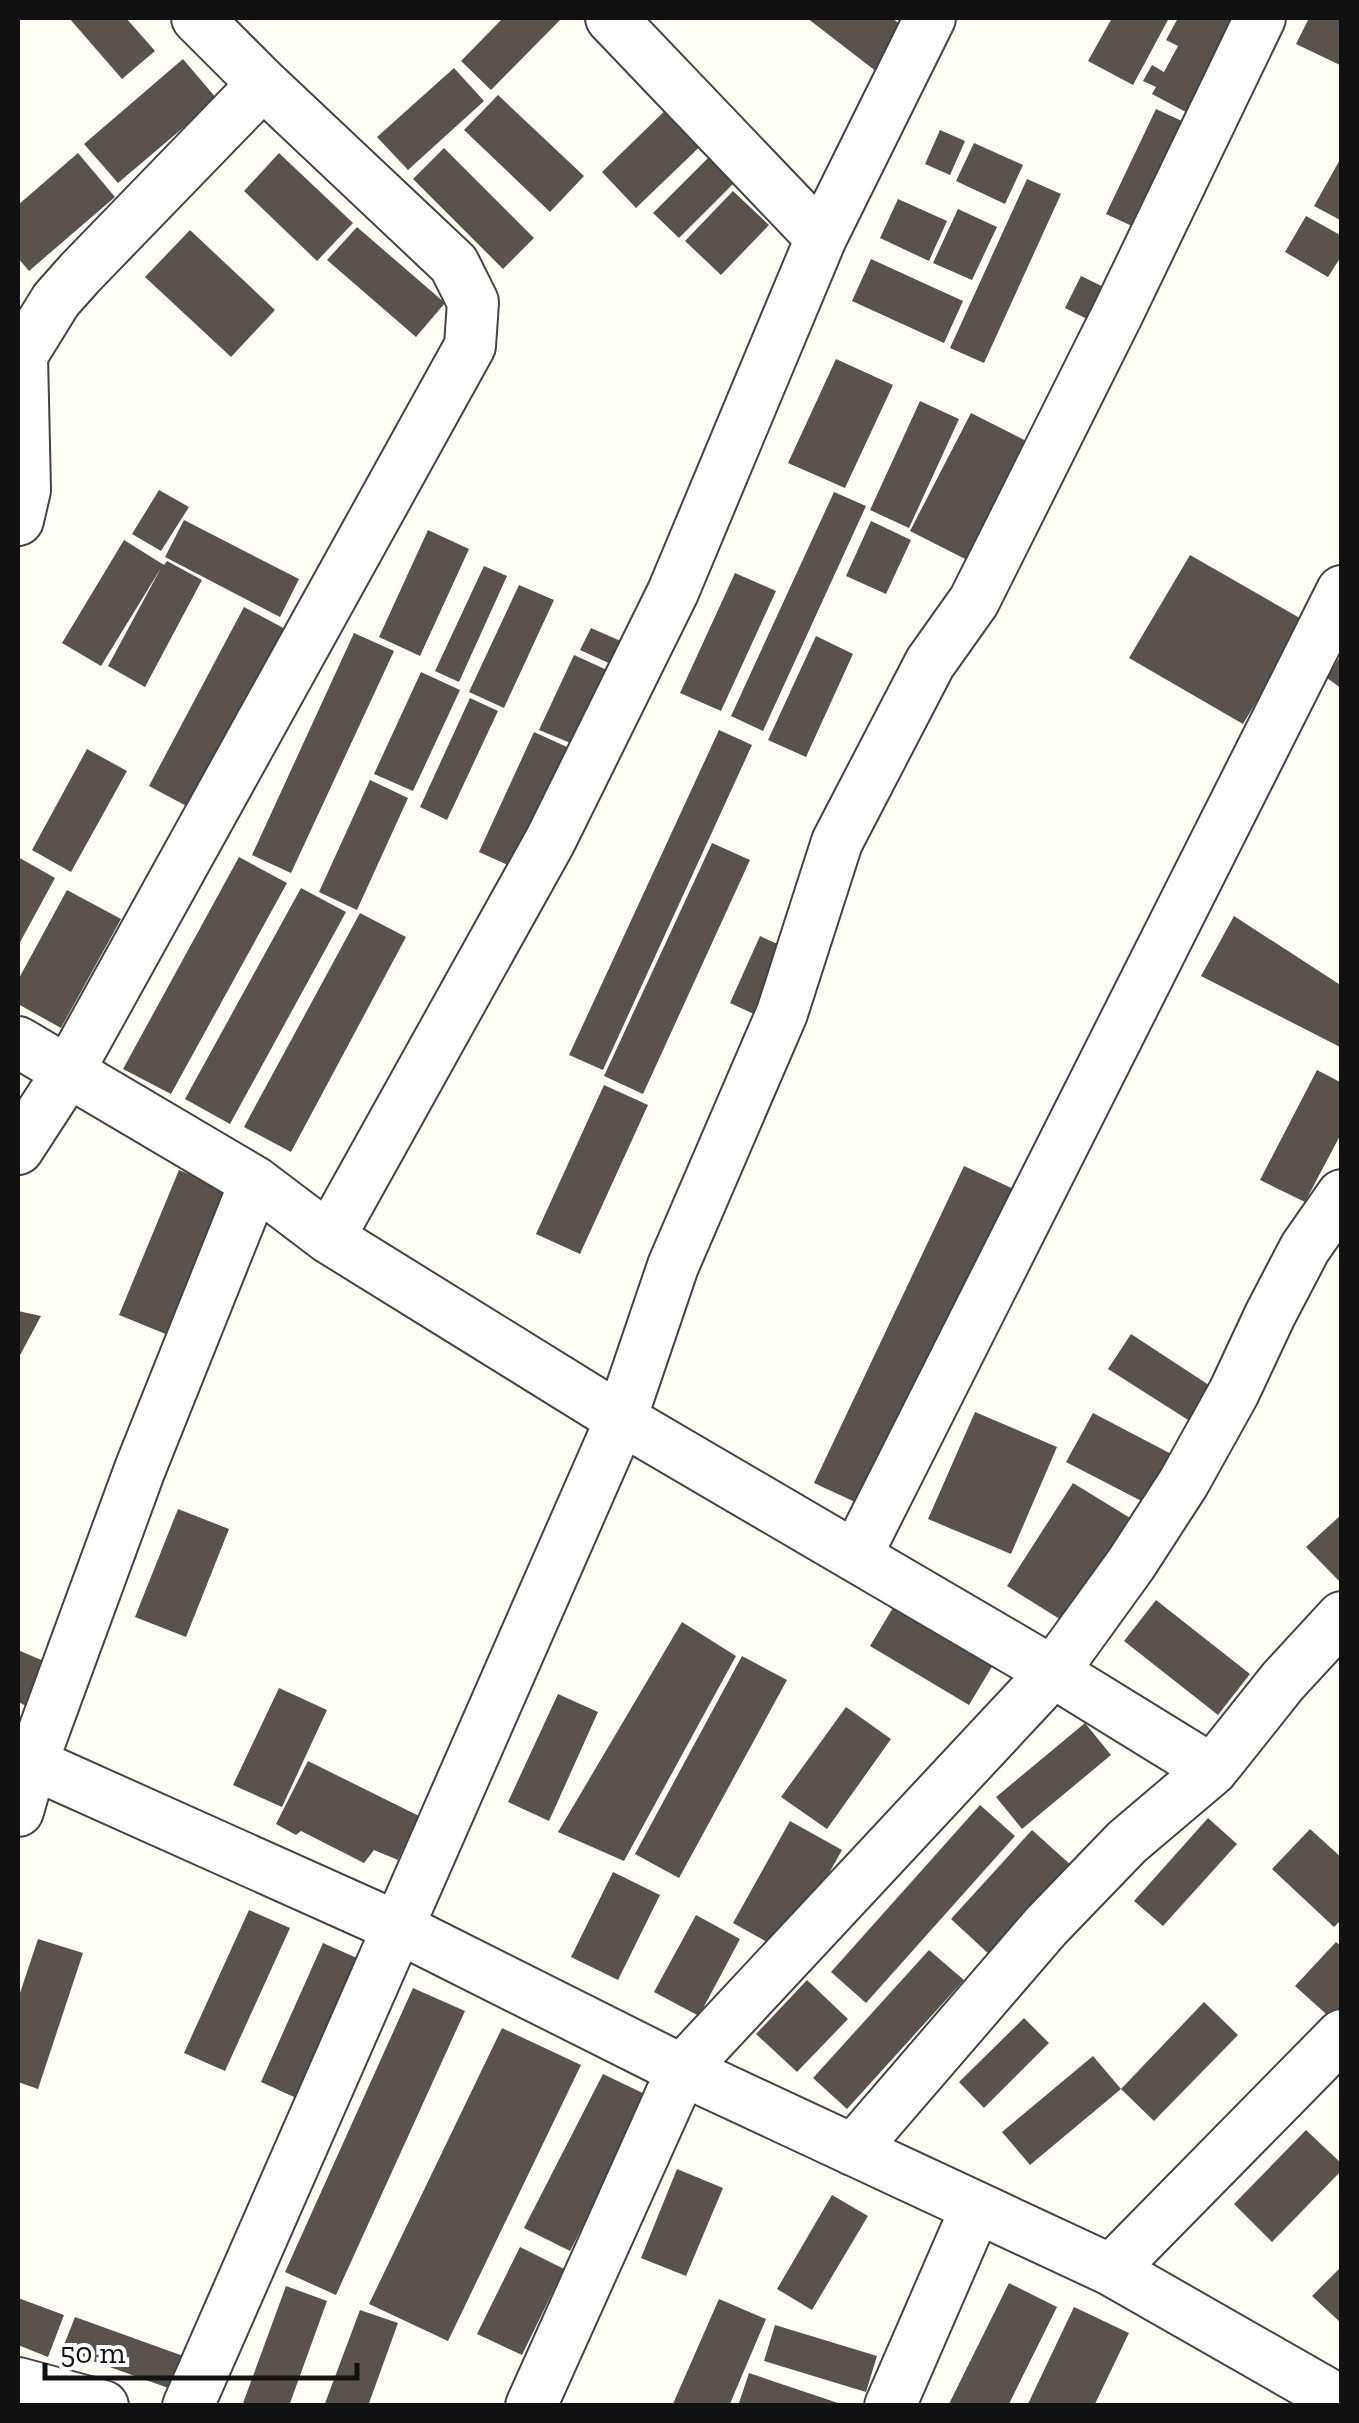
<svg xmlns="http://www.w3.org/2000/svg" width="1359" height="2423" font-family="'Zilla Slab',serif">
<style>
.building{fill:#5a524d}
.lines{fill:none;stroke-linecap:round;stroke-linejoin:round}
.minor-casing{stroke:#444;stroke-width:54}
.minor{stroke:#fff;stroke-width:50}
</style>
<rect width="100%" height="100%" fill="#fffdf5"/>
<!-- building -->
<path class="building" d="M69,18H126L155,51L122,79Z
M503,18H562L491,90L461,61Z
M807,18H892L909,31L877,72Z
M1112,18H1169L1133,85L1088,61Z
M1178,18H1240L1199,119L1152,94L1156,87L1143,81L1152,65L1164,72L1178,46L1166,40Z
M1309,18H1342V66L1296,44Z
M183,59L217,99L118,183L84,144Z
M454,68L484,101L408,170L377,137Z
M498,95L584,176L550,212L464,130Z
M677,99L712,135L636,208L602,172Z
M1156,109L1195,127L1145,232L1106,214Z
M940,130L965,141L950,175L925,164Z
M974,143L1023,165L1005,204L956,181Z
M722,144L748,169L679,238L653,213Z
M444,148L534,238L503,269L413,179Z
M78,153L115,197L29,271L18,258V205Z
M279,153L353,223L317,261L244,191Z
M1342,156V221L1314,206Z
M1027,179L1061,194L984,363L950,348Z
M733,191L769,225L721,275L685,241Z
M898,199L947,221L929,261L880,238Z
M958,209L997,227L972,280L933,263Z
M1306,216L1342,236V255L1328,277L1285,252Z
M357,227L445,303L416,337L327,260Z
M190,230L275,310L231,357L145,277Z
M871,259L963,301L944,343L852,301Z
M1081,276L1116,293L1101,326L1065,308Z
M836,359L893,385L845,488L788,463Z
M920,401L959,419L909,528L870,510Z
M971,413L1038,447L977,565L910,531Z
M159,490L189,507L161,551L132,534Z
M834,492L866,506L763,731L731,716Z
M184,520L299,579L280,617L165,557Z
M871,521L911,540L886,594L846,576Z
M428,530L469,549L420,656L379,637Z
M124,540L164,565L167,561L202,580L145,687L108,666L161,568L101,666L62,643Z
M1190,555L1305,621L1243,724L1129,658Z
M484,566L507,576L459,682L435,671Z
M735,573L776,591L721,711L680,693Z
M519,585L554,600L504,708L469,692Z
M244,607L287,630L192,809L149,786Z
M591,628L623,642L613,665L580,650Z
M354,633L394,651L291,873L252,855Z
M816,636L853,654L806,757L768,740Z
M1342,653V689L1327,678Z
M574,655L607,670L573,744L539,730Z
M421,672L460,690L413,791L374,774Z
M470,698L498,711L447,820L420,807Z
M719,730L752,745L603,1070L569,1055Z
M534,732L567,747L512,867L479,852Z
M87,749L127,771L71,872L32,850Z
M370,780L408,798L357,910L319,892Z
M712,843L750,860L643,1094L604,1076Z
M18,857L55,878L18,946Z
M239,857L287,883L171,1094L123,1069Z
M301,888L346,912L230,1124L185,1099Z
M67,890L121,919L61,1028L18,1004V980Z
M360,913L406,937L291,1152L244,1127Z
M1234,916L1342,986V1048L1201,976Z
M760,936L797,953L767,1020L730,1003Z
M1317,1070L1342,1083V1132L1305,1202L1260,1180Z
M604,1085L648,1105L580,1254L536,1234Z
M964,1166L1018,1191L868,1508L814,1483Z
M179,1170L228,1190L168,1335L119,1315Z
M18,1311L41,1316L18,1359Z
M1131,1334L1218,1391L1196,1425L1108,1369Z
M975,1412L1057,1447L1011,1554L928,1519Z
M1093,1413L1179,1458L1153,1507L1066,1462Z
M1073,1483L1140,1524L1074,1628L1007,1586Z
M178,1509L229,1529L186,1637L135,1617Z
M1342,1514V1579L1339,1581L1306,1547Z
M1156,1600L1250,1674L1218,1715L1124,1641Z
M897,1601L996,1660L969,1705L870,1646Z
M682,1622L736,1656L624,1861L558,1832Z
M18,1650L53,1665L33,1709L18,1702Z
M742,1656L787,1680L679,1878L635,1854Z
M279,1688L327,1710L282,1807L233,1785Z
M558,1694L598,1712L549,1821L508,1802Z
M846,1707L891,1739L827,1829L781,1797Z
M1085,1723L1111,1755L1022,1829L996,1797Z
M308,1761L419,1816L398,1860L374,1850L364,1863L301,1831L296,1835L276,1824Z
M980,1805L1015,1836L866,2003L831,1972Z
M1208,1818L1237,1844L1163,1926L1134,1901Z
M790,1821L842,1850L785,1952L733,1923Z
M1310,1829L1342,1858V1919L1334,1927L1272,1869Z
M1032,1830L1072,1866L991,1956L951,1919Z
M613,1872L660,1895L618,1980L571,1957Z
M249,1910L290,1928L225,2071L184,2053Z
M696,1915L740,1939L699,2016L654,1992Z
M38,1939L83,1953L38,2089L18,2082V1999Z
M1336,1942L1342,1947V2012L1334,2021L1295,1986Z
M323,1943L366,1962L303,2101L261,2082Z
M929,1950L964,1980L847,2109L813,2078Z
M807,1980L848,2019L797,2072L756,2034Z
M413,1988L465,2011L336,2295L285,2272Z
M1204,2002L1238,2035L1154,2121L1121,2089Z
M1024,2018L1049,2043L984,2108L959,2082Z
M502,2028L581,2065L448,2341L369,2304Z
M1093,2056L1121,2089L1030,2165L1002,2132Z
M603,2074L649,2096L570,2251L524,2228Z
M1306,2130L1342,2164V2170L1272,2242L1234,2204Z
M677,2169L723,2188L686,2276L641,2258Z
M832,2195L868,2216L812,2310L777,2289Z
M520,2247L564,2269L522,2355L477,2334Z
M1342,2266V2324L1312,2296Z
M1009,2283L1057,2307L1008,2406H948Z
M286,2286L327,2301L289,2406H242Z
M18,2298L64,2315L48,2357L18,2345Z
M719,2299L766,2319L729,2406H672Z
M1074,2307L1129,2333L1094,2406H1027Z
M360,2310L398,2323L368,2406H324Z
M75,2317L186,2357L174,2390L62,2350Z
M775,2325L877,2356L866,2392L764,2361Z
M749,2373L844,2405V2406H738Z"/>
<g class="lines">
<defs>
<path id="minor" d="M611,18L821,238
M18,352L22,355L25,490L18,520
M22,355L56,300L80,273L263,84
M18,1042L255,1182L329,1238L621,1419L1053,1672L1212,1770
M18,1149L68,1072L470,346L473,302L454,264L263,84L197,18
M329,1238L550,841L673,592L821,238L930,18
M856,1556L1342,591
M18,1757L397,1927L682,2070L1111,2270L1342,2402
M18,1811L32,1763L140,1469L255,1182
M853,2150L1046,1926L1127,1842L1212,1770L1283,1681L1342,1617
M1111,2270L1342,2035
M18,2383L103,2406
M188,2406L621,1419L673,1266L782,1013L837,842L930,663L974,601L1118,313L1260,18
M531,2406L682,2070L1053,1672L1131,1564L1184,1482L1234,1392L1270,1315L1305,1248L1342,1195
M890,2406L976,2208"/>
</defs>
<!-- minor casing -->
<use href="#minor" class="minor-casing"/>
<!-- minor -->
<use href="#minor" class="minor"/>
</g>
<!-- border -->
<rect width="1359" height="2423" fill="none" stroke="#111111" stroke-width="40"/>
<!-- scale -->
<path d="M45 2363v15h312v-15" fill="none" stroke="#111111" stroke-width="5"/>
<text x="60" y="2363" font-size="30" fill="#111111" stroke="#ffffff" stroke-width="8" paint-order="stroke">50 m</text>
</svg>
